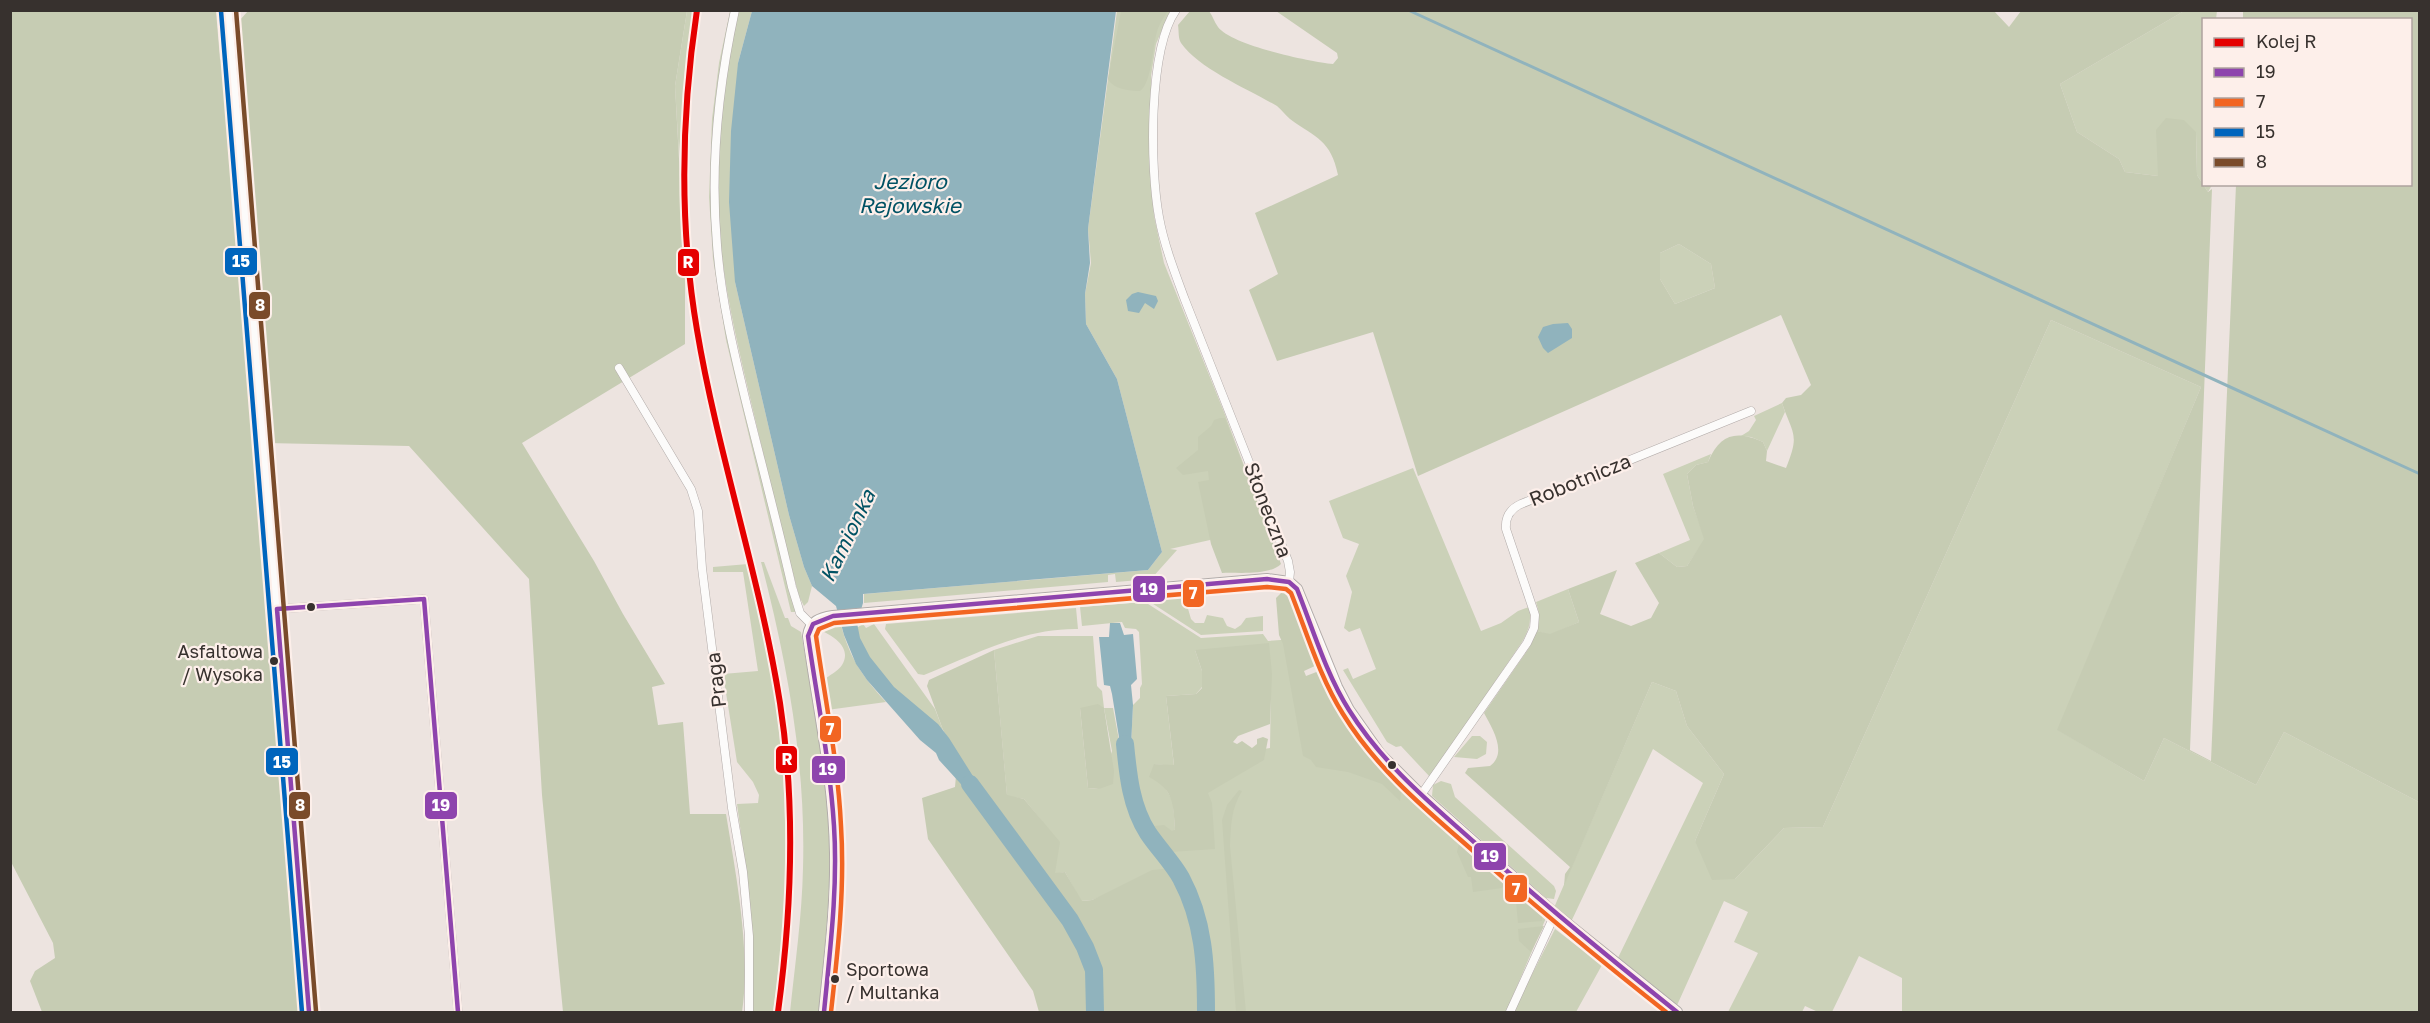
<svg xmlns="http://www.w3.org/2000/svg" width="2430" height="1023" font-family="'Golos Text',sans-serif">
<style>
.green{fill:#cbd1b8;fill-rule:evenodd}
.forest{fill:#c6ccb3;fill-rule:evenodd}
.water{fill:#90b3bd}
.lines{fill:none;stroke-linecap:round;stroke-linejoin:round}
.stream{stroke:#90b3bd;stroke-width:3}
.river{stroke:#90b3bd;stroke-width:18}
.street-casing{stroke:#b2aba9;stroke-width:9}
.secondary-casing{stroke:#b2aba9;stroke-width:12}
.street{stroke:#fcfbfa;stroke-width:8}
.secondary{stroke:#fcfbfa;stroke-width:10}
.bus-1-casing{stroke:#fdefea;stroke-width:9}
.bus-2-casing{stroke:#fdefea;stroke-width:9}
.bus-3-casing{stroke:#fdefea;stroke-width:9}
.bus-4-casing{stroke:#fdefea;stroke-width:9}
.bus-1{stroke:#8e44ad;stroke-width:4.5}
.bus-2{stroke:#f26522;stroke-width:4.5}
.bus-3{stroke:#0065bd;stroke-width:4.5}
.bus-4{stroke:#7a4b2a;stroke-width:4.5}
.rail-1-casing{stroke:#fdefea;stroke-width:10}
.rail-1{stroke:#e50000;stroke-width:6}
.bus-dot{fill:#37312e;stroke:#fdefea;stroke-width:2}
.labels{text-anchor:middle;stroke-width:4.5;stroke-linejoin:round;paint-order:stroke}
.bus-label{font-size:18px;fill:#37312e;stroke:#fdefea;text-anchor:end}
.street-label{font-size:20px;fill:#37312e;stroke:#fdefea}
.water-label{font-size:21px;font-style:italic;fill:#015264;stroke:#fdefea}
.line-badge{stroke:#fdefea;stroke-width:2}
.badge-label{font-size:16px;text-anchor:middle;font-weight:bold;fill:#fff}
</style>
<rect width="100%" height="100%" fill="#ede4e0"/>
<!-- green -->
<path class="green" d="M687,11H693L685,70L679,156L675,86Z
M730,11H732L722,55L713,130L711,179L715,259L796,612H791L726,340L713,259L709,197L712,119L719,63Z
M738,11H752L738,63L735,282L789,515L804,567L812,586L808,602L804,606L799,596C782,533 767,469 752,406C736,338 719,270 718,200C717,136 725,73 738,11Z
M1117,11H1170L1156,44L1151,76V157L1154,216L1164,263L1224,412L1280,562L1224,567L1210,538V540L1170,549L1177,550L1151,579L1116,582L1115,574L1108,575V582L864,603V594L1148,570L1162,552L1117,379L1086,324L1085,294L1091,263L1088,229Z
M2184,11H2217L2216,19L2204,20V184L2212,185L2208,192L2197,175L2196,132L2158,176L2125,172L2119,159L2077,132L2060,84Z
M1679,244L1711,264L1715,288L1675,304L1660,279V253Z
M2051,320L2201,387L2058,730L2144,781L2164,738L2256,785L2284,732L2419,802V1012H1902V978L1859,956L1832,1012H1818L1805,1006L1802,1012H1728L1758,953L1734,942L1748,912L1724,901L1674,1012L1615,964L1703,783L1653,749L1570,924L1553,910L1652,682L1676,691L1687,726L1724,774L1695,841L1735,879L1784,828L1823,827Z
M1782,403L1785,412L1767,451L1763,442L1751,437L1741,436L1749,431L1756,420L1754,416Z
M1711,454L1708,462L1696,465L1687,474L1693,506L1705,539L1687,566L1677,567L1659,553L1690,540L1663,474Z
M1413,468L1481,631L1501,623L1518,611L1529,607C1532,620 1529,630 1522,642L1430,777L1401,746L1396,747L1387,742L1343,670L1348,668L1353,679L1376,669L1360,628L1349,632L1344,628L1352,592L1346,576L1359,544L1343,538L1329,501Z
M761,562H764L785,618H788L791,626L801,632C812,697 827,764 829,830C832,891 824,952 819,1012H790C795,964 802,916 803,868C806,764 787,662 761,562Z
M748,564C756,604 767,645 773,685C790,795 789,903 773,1012H753C753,942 747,874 737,804L758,803L759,795L753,782L737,762L723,674L758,671L743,572H713V567Z
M1568,589L1579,622L1550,635L1537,631L1539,613L1536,602Z
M1184,595L1191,619L1195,623H1204L1207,615L1223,618L1227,626L1235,629L1241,625L1246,618L1263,616V631L1201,635L1147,600Z
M1145,602L1201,638L1263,634L1268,641L1308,638L1317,662L1297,669L1303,682L1323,674L1351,730L1386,771L1546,918L1506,1012H1210C1205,961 1204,912 1173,868L1092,900L1081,901L1065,872L1055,874L1041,820L1024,799L1007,796L994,650L1038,636H1093L1097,686L1102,691L1104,708H1113L1124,767H1130L1133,705L1140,698V688L1142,684L1139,632L1136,629L1125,628L1122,622L1082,626L1080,607ZM1195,650L1271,686L1270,748L1201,759L1211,849L1173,831L1175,829L1173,801L1164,786L1160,783L1154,764L1174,766L1166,696L1196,694L1202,687V671ZM1080,708H1104L1112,751L1099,789L1088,788Z
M1076,608L1078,629C1023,628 974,655 924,675L918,674L885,629L886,624Z
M863,624L866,628L874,624L935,709L943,730L921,715L880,677L856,635L855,629Z
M841,625C850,659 863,677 886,702L827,710L823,680C829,676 839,670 842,665C852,649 835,637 824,632L830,626Z
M1472,736H1480L1487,742L1486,754L1477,759L1454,757Z
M1441,781L1451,784L1455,797L1554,886L1556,891L1554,899L1546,898L1432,796L1433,785Z
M1555,929L1602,965L1576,1012H1513Z"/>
<!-- forest -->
<path class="forest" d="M1993,10L2009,27L2021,11H2184L2060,84L2077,132L2119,159L2125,172L2158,176L2156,130L2166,118L2184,120L2196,132L2197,175L2208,192L2212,189L2190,750L2211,761L2236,185L2410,184V20L2243,19V11H2419V802L2284,732L2256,785L2164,738L2144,781L2057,730L2201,387L2051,320L1823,827L1784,828L1735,879L1712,880L1695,841L1724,774L1687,726L1676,691L1652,682L1564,886L1565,874L1570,867L1465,773L1468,768L1490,766C1508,753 1492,728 1484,713L1529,648L1537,631L1550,634L1579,622L1568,589L1617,570L1600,614L1631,626L1651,618L1659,603L1635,563L1659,553L1677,567L1687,566L1704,539L1693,506L1687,474L1696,465L1708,462C1720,434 1736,430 1763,442L1767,451L1766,461L1786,468C1800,434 1793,435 1782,403L1786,398L1801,395L1811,385L1781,315L1418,476L1373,332L1277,361L1249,290L1278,274L1255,213L1338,175C1331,140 1316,138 1290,119C1285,115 1282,110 1277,106C1250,90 1199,69 1181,43C1178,38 1179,31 1178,25L1190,11H1209C1213,16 1214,22 1218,27C1231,45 1310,62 1333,64L1338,58L1337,53L1276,11ZM1679,244L1711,264L1715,288L1675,304L1660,279V253Z
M10,11H216L220,59L243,80L239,21L248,11H687L675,86L685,268V344L522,443L594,561L623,614L665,684L652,687L658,725L683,722L690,814H726C736,875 751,952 742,1012H563L542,795L529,579L409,446L266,443L311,1012H42L30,981L35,971L55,958L53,943L10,860Z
M1121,11H1168C1164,17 1159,24 1157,32C1152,47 1152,83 1140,91C1129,91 1113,89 1108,79Z
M1220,418H1225L1281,564C1269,576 1238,572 1222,573L1211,544L1198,482L1209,480L1208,471L1183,475L1176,468L1198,450V437L1211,426L1214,420Z
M1282,592C1300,601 1311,647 1317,665L1304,671L1306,676L1319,671C1337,719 1370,757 1406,793H1401L1400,801L1382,784L1348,772L1316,767L1311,760L1303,756L1283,644L1279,635L1276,598Z
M1269,643L1272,674L1270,724L1238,736L1233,742L1237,744L1242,741L1252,748L1257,744V739L1263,737L1268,739L1264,760L1208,793L1212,803L1215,849L1156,853L1149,842L1154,826L1164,825L1172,831L1175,829C1173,803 1174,790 1149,777L1154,764L1174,765L1166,696L1196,694L1202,688V671L1195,650Z
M994,650L1007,795L1024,799L1060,842L1055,873L1065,872L1082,901L1092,900L1152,870L1173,868C1204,912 1205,961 1210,1012H1039L1033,991L928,839L922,798L955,787L958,754L943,730L927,686L929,680Z
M1098,704L1104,708L1114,771L1113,784L1099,789L1088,788L1080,708Z
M1239,790L1242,791C1231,809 1231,825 1230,846L1246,1012H1236L1222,820L1227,805Z
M1460,839L1507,881L1502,888L1473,892L1471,877H1468L1457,852Z
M1516,902L1536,907L1542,913V921L1518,923Z
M1544,926L1531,952L1519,941L1518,929Z"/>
<!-- water -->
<path class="water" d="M752,11H1116L1088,229L1090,263L1085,294L1086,324L1117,379L1162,552L1148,570L863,594V603L857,623L860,638L870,657L894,687L938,724L949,738L988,800L980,805L939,760L936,753L920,740L867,680L856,664L844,635L836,606L812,586L804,567L789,515L735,282L729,202L731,131L738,63Z
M1138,292L1156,296L1158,301L1154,309L1145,303L1139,313L1128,311L1126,300L1132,294Z
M1568,323L1572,329V338L1548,353L1543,348L1538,337L1543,327L1553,324Z
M1110,623H1120L1124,635L1133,634L1137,679L1131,685L1133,705L1130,767L1124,768L1112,694L1110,686L1104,685L1099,637H1109Z"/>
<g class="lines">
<!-- stream -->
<path class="stream" d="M1408,10L2420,474"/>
<!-- river -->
<path class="river" d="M1125,744C1128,775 1131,807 1148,833C1158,848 1172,862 1181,878C1204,921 1206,965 1206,1012
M970,784L1070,920L1085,947L1094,970L1095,1012"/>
<defs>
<path id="street" d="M228,10L309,1012
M735,10C718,88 710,166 717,245C721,299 734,353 747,406C762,466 778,526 792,587L800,613L812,625
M1176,10C1148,50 1150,169 1159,217C1164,245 1175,273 1185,300L1288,561L1290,572L1289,582
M619,368L691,489L698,511L702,568L732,808L743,872L749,936V1012
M277,609L424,599L458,1012
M1421,795L1527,643L1534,628L1535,615L1506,529C1505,517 1510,509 1521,504L1751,411
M1510,1012L1555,914"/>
<path id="secondary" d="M824,1012C829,960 836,906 835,853C834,780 818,708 808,636C810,621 820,618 833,616L1267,579L1289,582L1297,589L1337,687L1349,710L1380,754L1421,795L1555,914L1677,1012"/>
</defs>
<!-- street casing -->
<use href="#street" class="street-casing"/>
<!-- secondary casing -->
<use href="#secondary" class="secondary-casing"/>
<!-- street -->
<use href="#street" class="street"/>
<!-- secondary -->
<use href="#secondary" class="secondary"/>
<defs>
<path id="bus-1" d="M424,599L458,1012
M277,609L309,1012
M277,609L424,599
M824,1012C830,950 838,888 834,826C830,762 817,699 808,636L813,624L833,616L1267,579L1289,582L1297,589C1313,629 1326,674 1349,710C1382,763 1429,802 1474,842C1540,901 1608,957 1677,1012"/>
<path id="bus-2" d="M831,1012C838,950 845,888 841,826C838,762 825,699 816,636L819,629L834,623L1267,587L1286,589L1291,593C1307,633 1320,678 1343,714C1376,768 1424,808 1471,849C1534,906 1599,959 1666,1012"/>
<path id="bus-3" d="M221,11L302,1012"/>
<path id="bus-4" d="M236,10L316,1011"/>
</defs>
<!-- bus-1 casing -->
<use href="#bus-1" class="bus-1-casing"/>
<!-- bus-2 casing -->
<use href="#bus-2" class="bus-2-casing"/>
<!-- bus-3 casing -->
<use href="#bus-3" class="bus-3-casing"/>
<!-- bus-4 casing -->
<use href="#bus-4" class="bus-4-casing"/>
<!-- bus-1 -->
<use href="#bus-1" class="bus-1"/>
<!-- bus-2 -->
<use href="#bus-2" class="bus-2"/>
<!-- bus-3 -->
<use href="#bus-3" class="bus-3"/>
<!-- bus-4 -->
<use href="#bus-4" class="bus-4"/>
<defs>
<path id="rail-1" d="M697,10C681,117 679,224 697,330C718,455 760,577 780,703C796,806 792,909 778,1012"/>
</defs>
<!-- rail-1 casing -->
<use href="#rail-1" class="rail-1-casing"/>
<!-- rail-1 -->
<use href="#rail-1" class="rail-1"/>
</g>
<!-- markers -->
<g class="bus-dot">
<circle cx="311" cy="607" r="5"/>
<circle cx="274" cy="661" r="5"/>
<circle cx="1392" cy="765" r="5"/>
<circle cx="835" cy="979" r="5"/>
</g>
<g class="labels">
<!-- bus labels -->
<g class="bus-label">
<text x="263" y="658">Asfaltowa<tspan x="263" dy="23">/ Wysoka</tspan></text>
<text x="846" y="976" text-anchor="start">Sportowa<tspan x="846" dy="23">/ Multanka</tspan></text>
</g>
<!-- street labels -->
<g class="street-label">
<text transform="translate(1580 480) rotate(-22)" y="7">Robotnicza</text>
<text transform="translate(1268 510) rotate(69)" y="7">Słoneczna</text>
<text transform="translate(716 680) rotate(-97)" y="7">Praga</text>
</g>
<!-- water labels -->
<g class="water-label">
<text x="910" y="189">Jezioro<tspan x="910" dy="24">Rejowskie</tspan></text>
<text transform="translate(848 536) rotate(-64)" y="7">Kamionka</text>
</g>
</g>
<g class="line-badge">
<rect x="224" y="247" width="34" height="29" rx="6" fill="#0065bd"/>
<rect x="677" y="248" width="23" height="29" rx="6" fill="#e50000"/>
<rect x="248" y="291" width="23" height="29" rx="6" fill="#7a4b2a"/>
<rect x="1132" y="575" width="34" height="28" rx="6" fill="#8e44ad"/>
<rect x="1182" y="579" width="23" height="29" rx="6" fill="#f26522"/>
<rect x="819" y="715" width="23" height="28" rx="6" fill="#f26522"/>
<rect x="775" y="745" width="23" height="29" rx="6" fill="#e50000"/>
<rect x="265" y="747" width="34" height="29" rx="6" fill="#0065bd"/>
<rect x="811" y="755" width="35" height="29" rx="6" fill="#8e44ad"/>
<rect x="424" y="791" width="34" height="29" rx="6" fill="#8e44ad"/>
<rect x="288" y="791" width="23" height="29" rx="6" fill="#7a4b2a"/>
<rect x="1473" y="842" width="34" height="29" rx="6" fill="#8e44ad"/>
<rect x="1504" y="874" width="24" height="29" rx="6" fill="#f26522"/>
</g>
<g class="badge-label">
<text x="241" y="267">15</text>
<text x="688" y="268">R</text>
<text x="260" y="311">8</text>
<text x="1149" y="595">19</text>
<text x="1193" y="599">7</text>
<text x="830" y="735">7</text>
<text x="787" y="765">R</text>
<text x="282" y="768">15</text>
<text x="828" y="775">19</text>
<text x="441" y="811">19</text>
<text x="300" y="811">8</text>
<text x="1490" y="862">19</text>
<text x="1516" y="895">7</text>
</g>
<!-- border -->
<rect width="2430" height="1023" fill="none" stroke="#37312e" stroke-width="24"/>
<!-- legend -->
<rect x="2202" y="18" width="210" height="168" fill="#fdefea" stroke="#aea39f" stroke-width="1.5"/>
<rect x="2214" y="38" width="30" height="9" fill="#e50000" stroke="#aea39f" stroke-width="1.5"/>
<text x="2256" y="48" font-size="18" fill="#37312e">Kolej R</text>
<rect x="2214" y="68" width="30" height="9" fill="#8e44ad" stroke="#aea39f" stroke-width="1.5"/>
<text x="2256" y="78" font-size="18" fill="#37312e">19</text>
<rect x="2214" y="98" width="30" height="9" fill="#f26522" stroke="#aea39f" stroke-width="1.5"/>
<text x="2256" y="108" font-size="18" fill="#37312e">7</text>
<rect x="2214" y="128" width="30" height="9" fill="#0065bd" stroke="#aea39f" stroke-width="1.5"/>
<text x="2256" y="138" font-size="18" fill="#37312e">15</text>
<rect x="2214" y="158" width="30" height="9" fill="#7a4b2a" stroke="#aea39f" stroke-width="1.5"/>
<text x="2256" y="168" font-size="18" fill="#37312e">8</text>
</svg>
